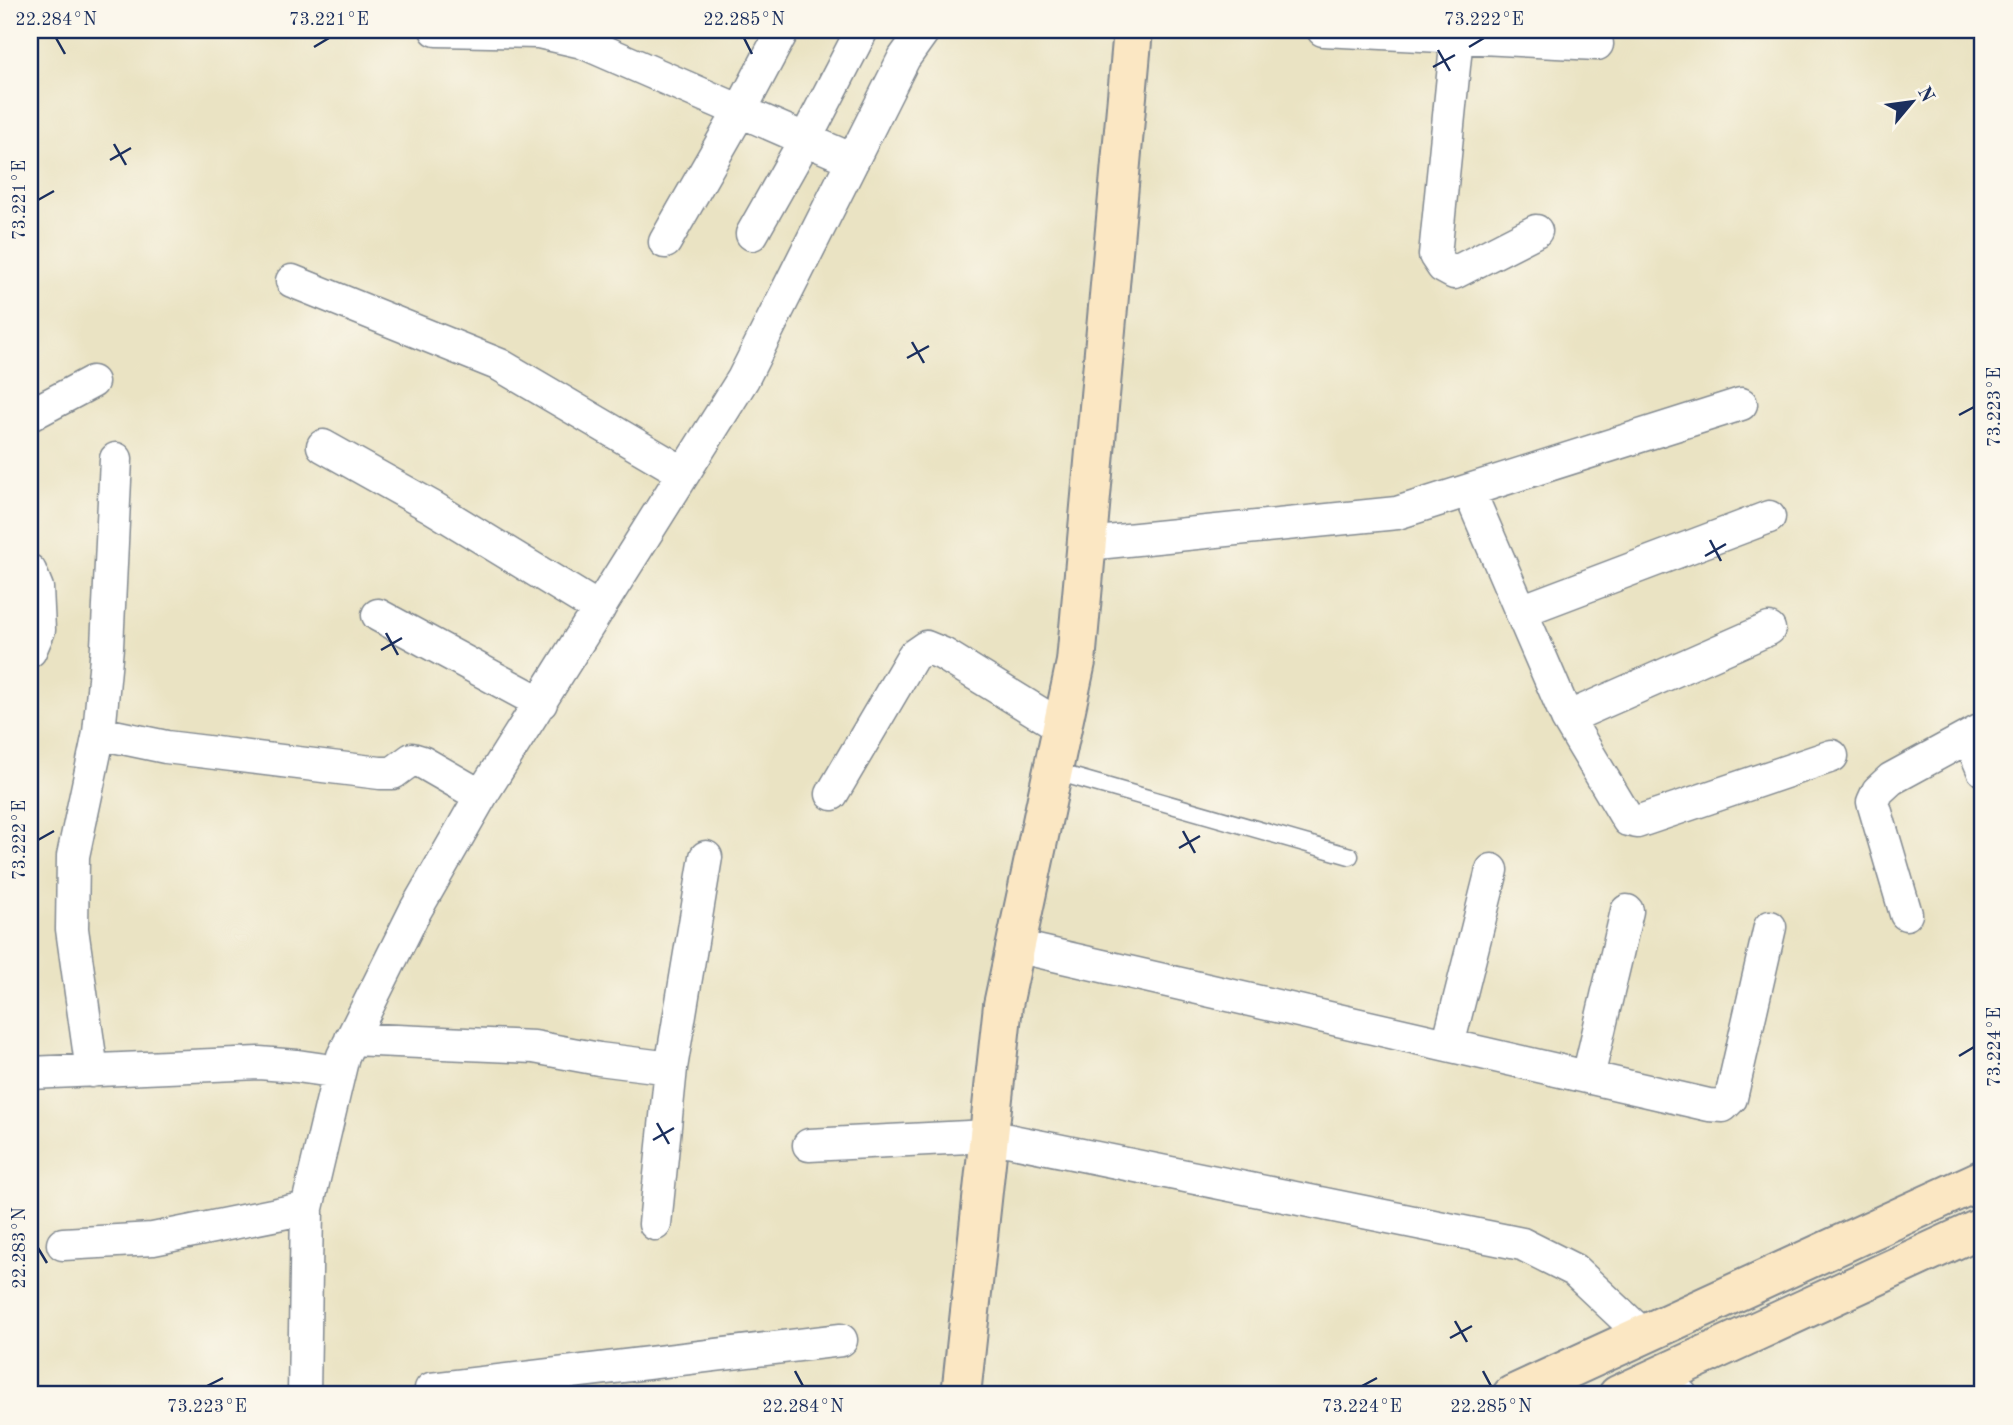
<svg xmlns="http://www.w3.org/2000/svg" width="2013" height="1425" font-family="'Old Standard TT',serif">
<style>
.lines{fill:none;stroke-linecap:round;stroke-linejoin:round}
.lane-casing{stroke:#828990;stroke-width:19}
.street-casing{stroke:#828990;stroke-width:35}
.secondary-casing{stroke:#828990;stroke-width:42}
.lane{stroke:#fff;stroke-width:16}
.street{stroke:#fff;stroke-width:32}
.secondary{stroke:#fbe7c3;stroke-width:38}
.ticks{fill:none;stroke:#1b2f5e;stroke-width:2.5}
.neatline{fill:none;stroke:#1b2f5e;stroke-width:2.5}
.ticks-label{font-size:18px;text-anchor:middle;fill:#1b2f5e}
</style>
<rect width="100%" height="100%" fill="#fbf7ec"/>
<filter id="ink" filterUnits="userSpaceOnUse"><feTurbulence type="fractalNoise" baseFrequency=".0143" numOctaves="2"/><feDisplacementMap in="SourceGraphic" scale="14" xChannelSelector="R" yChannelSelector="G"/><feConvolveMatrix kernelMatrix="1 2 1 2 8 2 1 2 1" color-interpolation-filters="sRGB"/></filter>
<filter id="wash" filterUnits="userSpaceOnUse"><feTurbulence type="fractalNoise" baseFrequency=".00686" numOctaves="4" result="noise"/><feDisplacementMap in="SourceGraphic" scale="28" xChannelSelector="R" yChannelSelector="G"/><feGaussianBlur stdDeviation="1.57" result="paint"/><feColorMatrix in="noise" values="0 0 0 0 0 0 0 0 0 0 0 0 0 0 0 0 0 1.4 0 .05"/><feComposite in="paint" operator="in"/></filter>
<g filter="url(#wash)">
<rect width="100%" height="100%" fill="#eae3c3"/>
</g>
<g filter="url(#ink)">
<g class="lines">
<defs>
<path id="lane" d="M1053,771L1350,856"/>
<path id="street" d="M436,30L538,32L582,42L853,160
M1323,30L1597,44
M1457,36L1435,255L1443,267L1454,273L1536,231
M752,234L805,140L862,30
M665,242L740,111L783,30
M292,281L500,365L684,473
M30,415L92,382
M323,446L432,507L599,609
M1469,491L1567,718L1628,820L1637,822L1832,756
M1087,544L1397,513L1741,404
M30,571L37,588L39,630L30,651
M1521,611L1769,517
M378,615L541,703
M1567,718L1769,629
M99,733L166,747L380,773H393L412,759L422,762L481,796
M1969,737L1983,770
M832,794L913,656L926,647L943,654L1062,727
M1906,914L1873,802L1878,791L1891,779L1983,729
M1015,946L1709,1105L1723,1106L1731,1098L1770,927
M351,1039L534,1047L599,1059L671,1068
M1448,1045L1492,870
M92,1071L72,929L73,856L99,733L107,647L116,459
M30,1073L259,1063L297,1066L339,1072
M1588,1077L1627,911
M809,1145L988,1136L1522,1244L1574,1270L1643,1335
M655,1224L671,1068L706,857
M63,1244L153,1239L307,1208
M1658,1377L1681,1395
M431,1389L841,1340
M304,1395L307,1208L343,1056L415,911L481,796L743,379L904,58L924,30"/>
<path id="secondary" d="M961,1395L1003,1005L1076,662L1133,30
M1512,1395L1983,1179
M1618,1395L1983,1227"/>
</defs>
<!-- lane casing -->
<use href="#lane" class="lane-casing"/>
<!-- street casing -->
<use href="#street" class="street-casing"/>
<!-- secondary casing -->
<use href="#secondary" class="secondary-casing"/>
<!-- lane -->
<use href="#lane" class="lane"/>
<!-- street -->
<use href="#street" class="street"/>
<!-- secondary -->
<use href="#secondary" class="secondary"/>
</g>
</g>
<!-- ticks -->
<path class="ticks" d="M56,38L65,54M744,38L752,54M314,47L329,38M1469,47L1484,38M1438,50L1450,71M1433,67L1455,55M114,144L126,165M110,160L131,148M38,200L54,191M912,342L924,363M907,358L929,346M1959,415L1974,407M1710,540L1721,561M1705,556L1726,544M386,633L398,655M381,650L402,638M1183,831L1195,853M38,840L54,831M1179,848L1200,836M1959,1056L1974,1047M657,1123L669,1144M653,1140L674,1128M38,1248L47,1263M1455,1321L1467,1342M1450,1338L1472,1326M795,1371L803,1386M1483,1371L1491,1386M207,1386L223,1378M1362,1386L1377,1378"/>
<!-- margin -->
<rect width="2013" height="1425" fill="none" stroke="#fbf7ec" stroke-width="77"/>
<!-- north arrow -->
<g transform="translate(1912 102) rotate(61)" stroke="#fbf7ec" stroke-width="5" paint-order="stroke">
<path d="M0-5L12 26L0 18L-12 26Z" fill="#1b2f5e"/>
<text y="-10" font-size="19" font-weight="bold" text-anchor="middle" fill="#1b2f5e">N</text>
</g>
<rect x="38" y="38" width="1936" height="1348" class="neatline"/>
<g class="ticks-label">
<text x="56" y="25">22.284°N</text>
<text x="329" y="25">73.221°E</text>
<text x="744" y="25">22.285°N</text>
<text x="1484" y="25">73.222°E</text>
<text transform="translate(19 200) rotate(-90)" y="6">73.221°E</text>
<text transform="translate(1994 407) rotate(-90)" y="6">73.223°E</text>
<text transform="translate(19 840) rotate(-90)" y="6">73.222°E</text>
<text transform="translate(1994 1047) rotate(-90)" y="6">73.224°E</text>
<text transform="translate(19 1248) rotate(-90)" y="6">22.283°N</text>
<text x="207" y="1412">73.223°E</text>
<text x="803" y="1412">22.284°N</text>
<text x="1362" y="1412">73.224°E</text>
<text x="1491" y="1412">22.285°N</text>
</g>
</svg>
